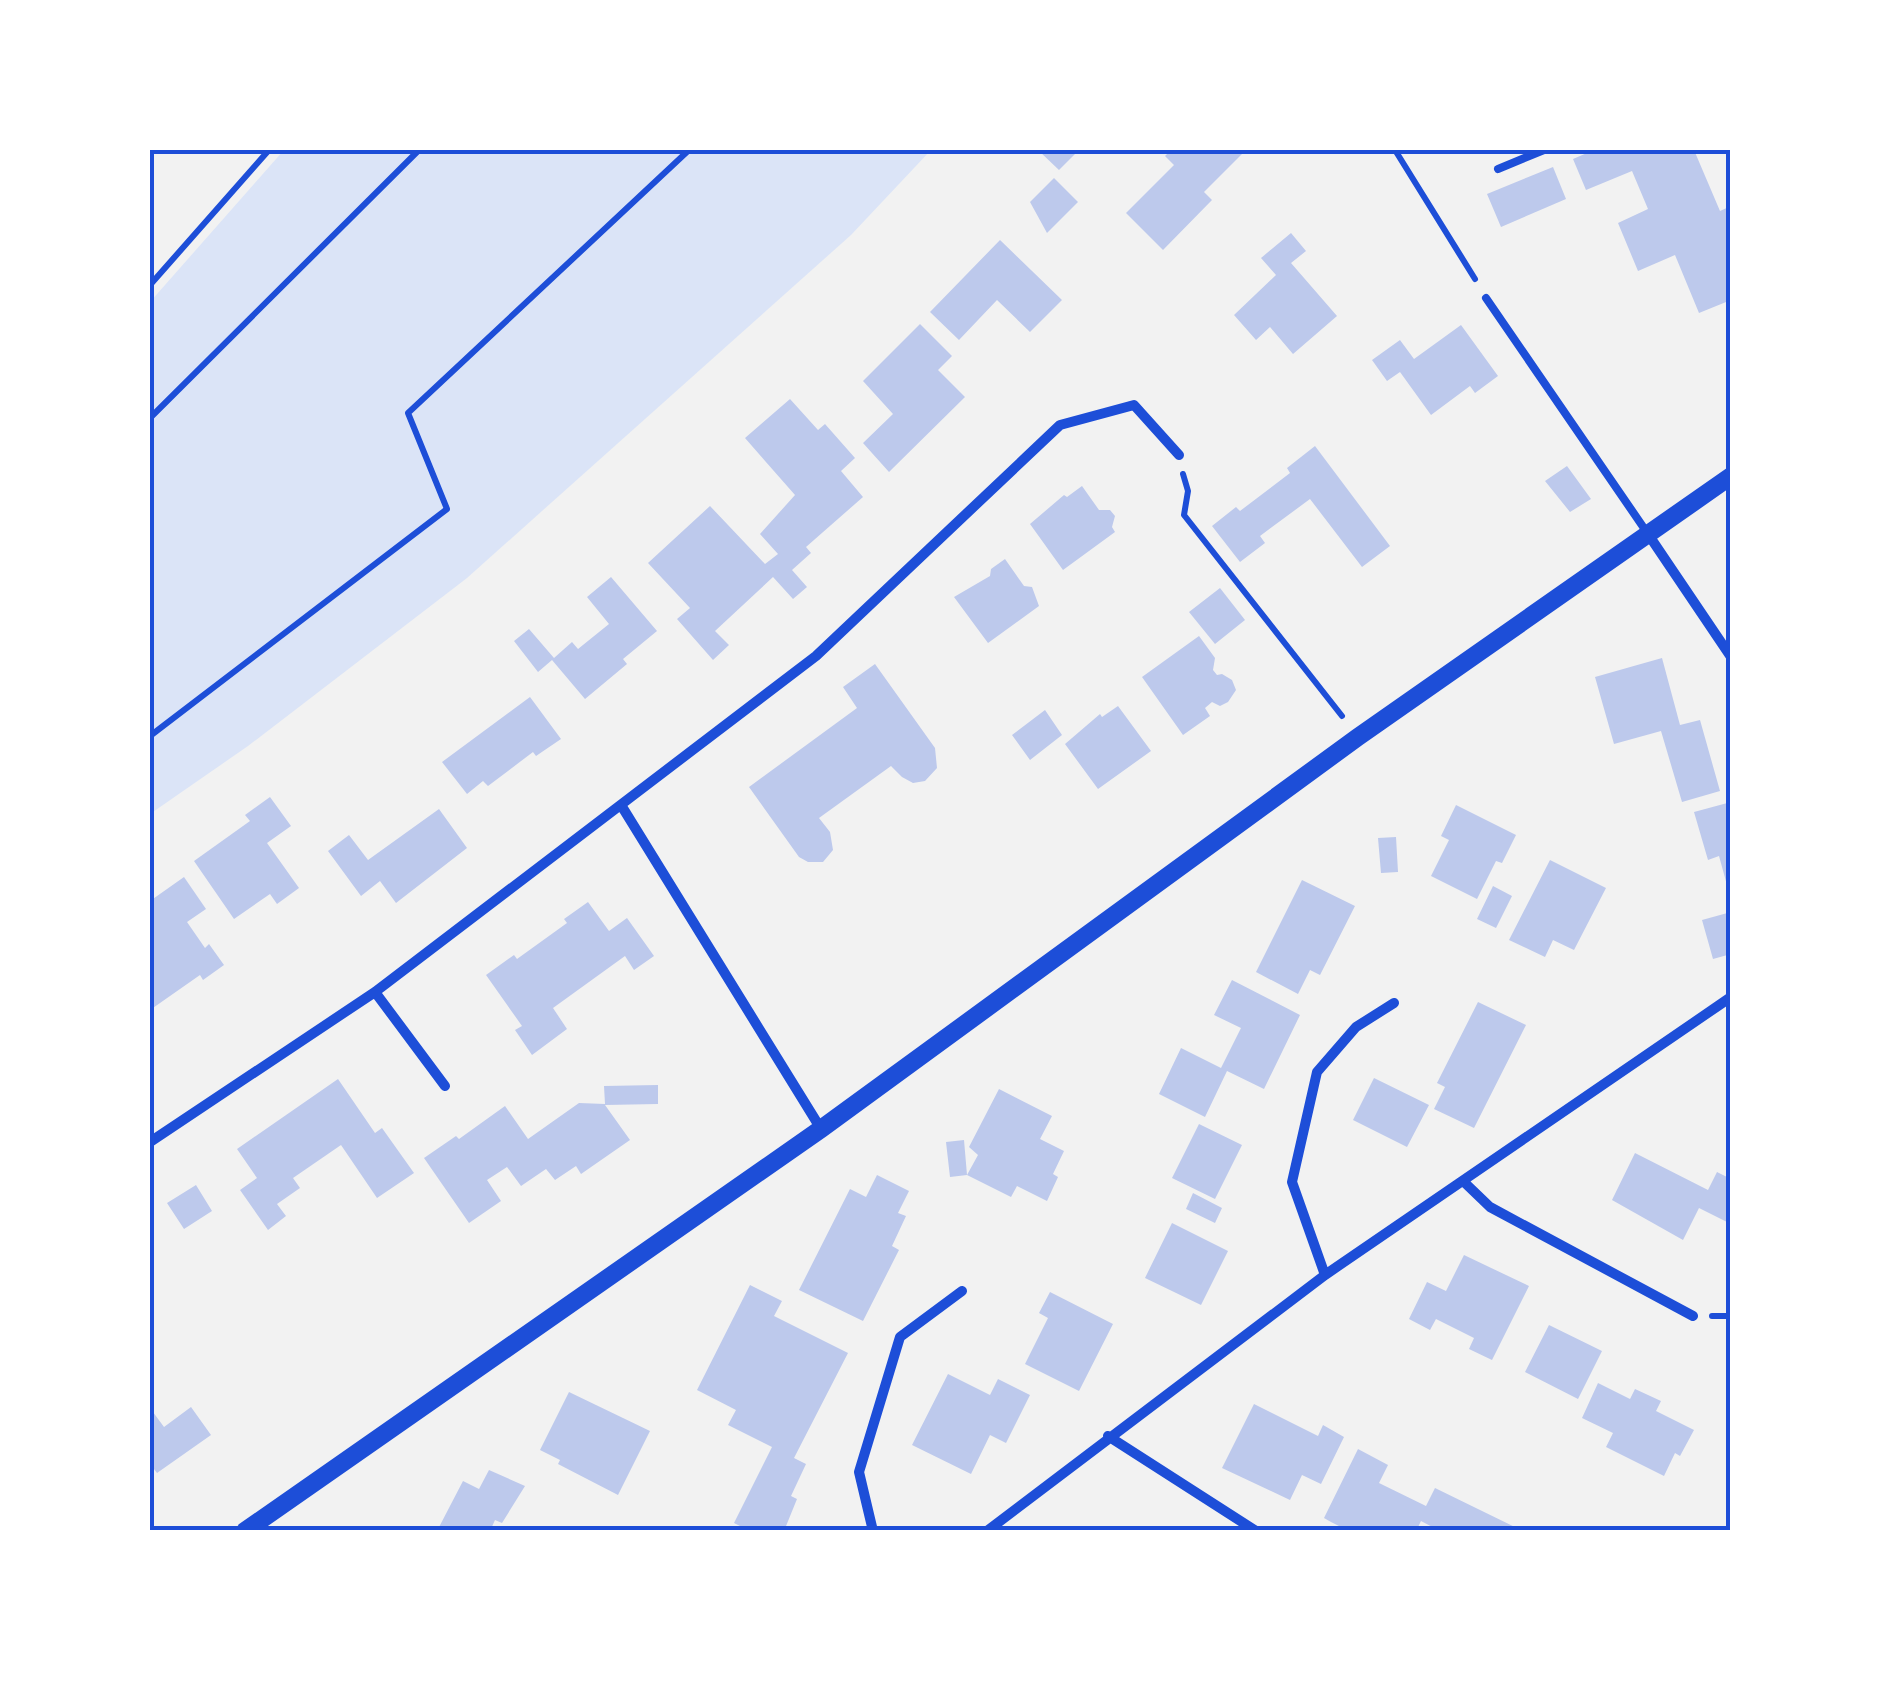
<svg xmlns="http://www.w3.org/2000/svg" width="1881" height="1681" font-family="'Alegreya Sans',sans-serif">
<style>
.green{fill:#dbe4f7}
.building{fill:#bdc9ec}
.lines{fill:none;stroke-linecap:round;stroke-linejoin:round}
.path{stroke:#1d4ed8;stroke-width:6}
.service{stroke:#1d4ed8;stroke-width:8}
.minor{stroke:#1d4ed8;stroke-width:10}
.tertiary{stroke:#1d4ed8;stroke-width:18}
.neatline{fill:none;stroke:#1d4ed8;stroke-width:4}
</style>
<rect width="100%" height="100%" fill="#f2f2f2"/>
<!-- green -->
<path class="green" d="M284,150H931L851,235L467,578L248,746L150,814V302Z"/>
<!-- building -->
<path class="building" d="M1038,150H1079L1059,170Z
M1171,150H1246L1204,192L1212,200L1163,250L1126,213L1174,165L1165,156Z
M1594,150H1694L1720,211L1731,206V300L1699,313L1675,255L1638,271L1618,223L1648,209L1632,171L1586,190L1573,159Z
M1553,167L1566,199L1501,227L1487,194Z
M1054,178L1078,202L1047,233L1030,202Z
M1291,233L1306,251L1291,263L1337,316L1293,354L1270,327L1256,340L1234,315L1276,275L1261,258Z
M1000,240L1062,300L1030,332L997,300L959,340L930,312Z
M920,324L952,356L938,370L965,397L889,472L863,443L893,414L863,381Z
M1461,325L1498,376L1475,393L1470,386L1431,415L1400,372L1387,381L1372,360L1400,340L1414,359Z
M790,399L818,430L825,424L855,458L841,471L863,497L806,547L811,553L792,570L807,587L793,599L773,577L715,631L729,645L713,660L677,619L690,608L648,563L710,506L765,564L778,554L760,534L795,495L745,438Z
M1315,446L1390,546L1362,567L1310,499L1260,536L1265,543L1240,562L1212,526L1236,507L1240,511L1290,473L1287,468Z
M1567,466L1591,499L1570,512L1545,481Z
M1082,486L1099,510H1110L1115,516L1112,527L1115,532L1063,570L1030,524L1064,495L1067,497Z
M1005,559L1024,586L1032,587L1039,606L988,643L954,597L990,576L991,569Z
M611,577L657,631L623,659L627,664L585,699L552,660L538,672L514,641L529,629L554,658L572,642L578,649L609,624L587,597Z
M1220,588L1245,620L1215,644L1189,612Z
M1199,636L1215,658L1213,670L1217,675L1222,674L1232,680L1236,690L1228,702L1220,706L1212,702L1205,708L1210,716L1183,735L1142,677Z
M1662,658L1680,725L1700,720L1720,791L1682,802L1661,731L1614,744L1595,677Z
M875,664L935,748L937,768L925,781L913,783L902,777L891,766L819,818L830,832L833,850L823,862H808L799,857L749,787L857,708L843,687Z
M530,697L561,739L536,756L533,752L488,786L483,781L467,794L442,762Z
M1118,706L1151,751L1098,789L1065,744L1100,714L1102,717Z
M1045,710L1062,735L1030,760L1012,735Z
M270,797L291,826L267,843L299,888L277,904L270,894L234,919L194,861L250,821L245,815Z
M1731,802V896H1730L1719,856L1708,860L1694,812Z
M1456,805L1516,835L1502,863L1496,861L1477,899L1431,876L1449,840L1441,836Z
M439,809L467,848L396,903L380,881L361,896L328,851L349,835L368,860Z
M1396,837L1398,872L1381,873L1378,838Z
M1550,860L1606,888L1574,950L1553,940L1545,957L1509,940Z
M184,877L206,909L187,922L205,948L209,944L224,965L203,980L200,975L150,1010V901Z
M1302,880L1355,906L1320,975L1310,970L1298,994L1256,972Z
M1493,886L1512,896L1496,928L1477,919Z
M588,902L609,931L627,918L654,956L634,970L625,956L553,1008L567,1029L532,1055L515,1030L522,1026L486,975L514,955L517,959L567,923L564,919Z
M1731,912V954L1713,959L1702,920Z
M1232,980L1300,1015L1264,1089L1227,1071L1205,1117L1159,1094L1181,1048L1221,1068L1241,1028L1214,1015Z
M1478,1002L1526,1025L1474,1128L1434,1109L1445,1087L1437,1083Z
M1374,1078L1429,1105L1407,1147L1353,1120Z
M338,1079L375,1133L382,1128L414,1173L377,1198L341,1145L293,1178L300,1188L277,1204L286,1216L268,1230L240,1190L257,1178L237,1149Z
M658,1085V1104L605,1105L630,1140L581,1174L576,1166L555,1180L546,1169L521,1186L507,1167L487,1180L501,1201L469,1223L424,1158L456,1136L459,1139L505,1106L528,1139L579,1103L605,1104L604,1086Z
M999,1089L1052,1116L1040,1139L1064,1151L1053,1174L1058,1177L1047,1201L1017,1186L1011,1197L967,1175L978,1155L969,1147Z
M1199,1124L1242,1145L1215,1199L1172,1178Z
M964,1140L967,1175L950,1177L946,1142Z
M1635,1153L1708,1190L1717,1172L1731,1179V1224L1699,1208L1683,1240L1612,1200Z
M877,1175L909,1191L898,1213L906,1216L892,1246L899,1250L863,1321L799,1290L850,1189L866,1197Z
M196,1185L212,1211L184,1229L167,1203Z
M1193,1193L1222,1208L1215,1223L1186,1209Z
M1172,1223L1228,1251L1201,1305L1145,1278Z
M1464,1255L1529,1286L1492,1360L1469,1349L1474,1338L1436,1319L1430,1330L1409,1319L1427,1282L1446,1291Z
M750,1285L782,1301L774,1316L848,1353L794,1458L806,1464L791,1496L797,1499L784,1531H742L744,1528L734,1523L772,1447L728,1425L736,1410L697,1390Z
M1050,1292L1113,1324L1079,1391L1025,1364L1048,1318L1039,1313Z
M1549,1325L1602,1351L1578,1399L1525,1372Z
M948,1374L990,1395L998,1379L1030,1395L1006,1443L990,1435L971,1474L912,1445Z
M1598,1383L1630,1399L1635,1389L1661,1401L1656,1411L1694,1430L1680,1456L1675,1453L1664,1476L1606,1447L1613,1433L1582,1418Z
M569,1392L650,1431L618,1495L558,1464L560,1460L540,1450Z
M1254,1404L1318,1436L1323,1425L1344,1437L1321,1484L1302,1475L1290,1500L1222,1468Z
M191,1407L211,1435L157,1473L150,1464V1408L164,1427Z
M1358,1449L1388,1465L1379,1483L1426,1506L1435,1488L1523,1531H1440L1421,1521L1416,1531H1349L1331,1522L1324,1518Z
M489,1470L525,1486L502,1523L495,1520L490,1531H437L463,1481L479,1489Z"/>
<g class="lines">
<!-- path -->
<path class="path" d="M1395,150L1475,279
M150,285L269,150
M150,418L419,150
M1183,474L1188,491L1184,515L1342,716
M150,736L447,509L408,413L689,150
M1712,1316H1731"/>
<!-- service -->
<path class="service" d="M1498,169L1544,150
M1486,298L1648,534"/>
<!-- minor -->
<path class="minor" d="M1648,534L1731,657
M621,805L821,1129
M375,992L445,1086
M150,1142L375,992L816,656L1060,425L1134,405L1179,455
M1464,1182L1490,1207L1693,1316
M1325,1275L1292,1182L1317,1072L1356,1027L1394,1003
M1108,1436L1256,1531
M873,1531L859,1472L900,1337L962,1291
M987,1531L1325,1275L1731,997"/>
<!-- tertiary -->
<path class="tertiary" d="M245,1531L821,1129L1358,737L1731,476"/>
</g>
<!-- border -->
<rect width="1881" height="1681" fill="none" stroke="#ffffff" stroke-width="305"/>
<rect x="152" y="152" width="1576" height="1376" class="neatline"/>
</svg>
